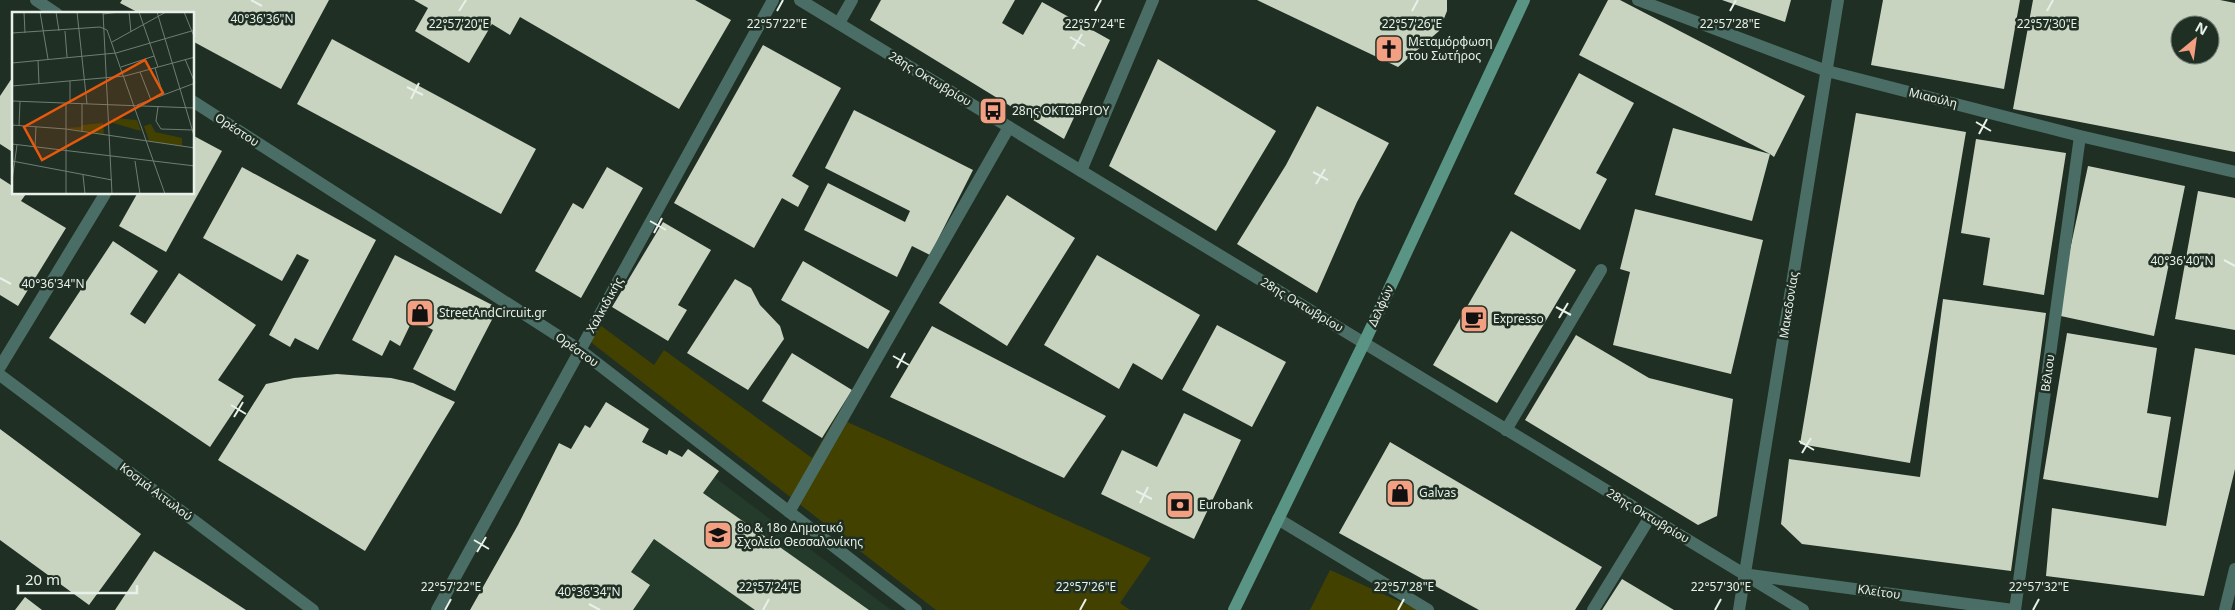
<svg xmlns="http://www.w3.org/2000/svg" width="2235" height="610" font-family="'Noto Sans',sans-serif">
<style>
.built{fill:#243a2b}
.green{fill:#434100}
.building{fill:#c8d3c0;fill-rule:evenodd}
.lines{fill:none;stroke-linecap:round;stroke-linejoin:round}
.pedestrian{stroke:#4a6e65;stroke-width:12}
.minor{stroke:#4a6e65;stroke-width:12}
.tertiary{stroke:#4a6e65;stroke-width:12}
.secondary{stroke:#599485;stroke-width:12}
.ticks{fill:none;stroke:#e7f1e9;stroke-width:2}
.labels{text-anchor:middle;stroke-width:5;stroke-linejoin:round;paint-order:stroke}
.poi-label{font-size:12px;fill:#e7f1e9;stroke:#202f24;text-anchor:start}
.street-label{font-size:12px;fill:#e7f1e9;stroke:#202f24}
.inset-road{fill:none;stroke:#707d73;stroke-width:1}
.view{fill:#e8590c;fill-opacity:0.15;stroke:#e8590c;stroke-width:2.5}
.inset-edge{fill:none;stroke:#e7f1e9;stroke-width:2.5}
.ticks-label{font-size:12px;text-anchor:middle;fill:#e7f1e9;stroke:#202f24;stroke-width:5;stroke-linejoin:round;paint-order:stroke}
</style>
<rect width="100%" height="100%" fill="#202f24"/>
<!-- built -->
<path class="built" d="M693,461L891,610H596Z"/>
<!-- green -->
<path class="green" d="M600,325L654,365L664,350L812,458L836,417L1151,558L1120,603L1130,610H936L588,340Z
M1330,570L1414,608L1416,610H1310Z"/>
<!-- building -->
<path class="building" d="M122,0H329L281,89L194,42V14H141L120,3Z
M414,0H695L731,20L679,109L520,17L510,35L492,24L469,63L415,31L428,8Z
M881,0H1015L1002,23L1023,35L1042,2L1110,40L1064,139L870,20Z
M1257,0H1447V11L1439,31L1398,67Z
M1608,0H1620L1805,96L1774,157L1770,154L1752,221L1655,195L1673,128L1770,154L1579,55Z
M1722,0H1791L1785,22Z
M1883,0H2020L2004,89L1871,65Z
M2033,0H2220L2235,3V152L2013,109ZM2180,25H2210V55H2180Z
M332,39L536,149L501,214L297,104Z
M763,45L841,88L792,176L809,186L798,207L782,198L754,248L674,203Z
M1158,59L1276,131L1216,231L1109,166Z
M1579,73L1634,103L1596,173L1607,179L1580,230L1514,194Z
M14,75V153L0,144V96Z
M1317,106L1389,143L1357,202L1317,293L1237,244L1286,165Z
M854,110L973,170L930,255L912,246L897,277L804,230L828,183L905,222L910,211L825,168Z
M1856,113L1966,132L1910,463L1800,444Z
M194,136L222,151L166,252L119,226L137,194H194Z
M1976,139L2066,153L2044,295L1983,285L1990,238L1961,233Z
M2088,166L2185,186L2154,336L2056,315Z
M242,167L376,240L318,350L295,338L290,347L269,335L309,260L297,254L282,281L203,238Z
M607,167L643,188L581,298L535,271L573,203L583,209Z
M0,178L14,187V194H26L21,201L66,228L18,306L0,295Z
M2198,191L2235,198V330L2175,319Z
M1007,195L1075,238L1007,346L939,303Z
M1635,209L1763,240L1731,374L1613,345L1630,272L1620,269Z
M663,222L711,250L678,305L687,310L668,341L612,307Z
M1511,231L1576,270L1497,403L1433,365Z
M113,241L158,271L130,314L145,324L179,273L256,325L218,380L244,396L210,447L49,338Z
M395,255L498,308L455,391L413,369L433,330L413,319L400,346L390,340L382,356L352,340Z
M1097,255L1200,315L1162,380L1133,363L1119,389L1044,345Z
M803,261L890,311L868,349L781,300Z
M735,279L751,288L760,305L780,326L784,339L748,390L687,353Z
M1943,299L2046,313L2011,571L1802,544L1781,524L1789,459L1920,477Z
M1217,325L1286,362L1252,427L1182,390Z
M932,326L1106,416L1064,478L890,397Z
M2067,333L2157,348L2147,413L2171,417L2158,498L2043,479Z
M1576,335L1649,378L1733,399L1717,516L1698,525L1525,420Z
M2195,348L2235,355V469L2204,596L2046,576L2052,508L2166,526Z
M792,353L852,390L822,438L762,401Z
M337,374L391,378L413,383L455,402L365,551L218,460L266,384L294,378Z
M606,402L649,429L642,442L667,455L669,450L682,457L688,449L719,471L703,493L869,610H755L654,539L631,572L650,585L633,610H470L518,525L559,443L571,449L585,425L590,428Z
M1184,413L1241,440L1194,539L1101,494L1122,450L1157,467Z
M0,429L141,534L89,605L0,540Z
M1390,442L1602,567L1575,610H1479L1339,533Z
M154,551L203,582L246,610H115Z
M1622,579L1674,610H1602Z
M25,597L42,610H15Z"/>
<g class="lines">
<!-- pedestrian -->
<path class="pedestrian" d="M1506,430L1601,270
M1278,519L1428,610
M1593,610L1650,517"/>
<!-- minor -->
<path class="minor" d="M36,0L57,14
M1638,0L1827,71L2080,136L2235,172
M839,23L852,0
M194,102L580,350L916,610
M1081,171L1153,0
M0,367L105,194
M0,375L313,610
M789,512L1009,127
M437,610L773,0
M2015,610L2080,136
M2225,610L2235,569"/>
<!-- tertiary -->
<path class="tertiary" d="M800,0L1803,610
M1750,575L2013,610
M1739,610L1838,0"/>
<!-- secondary -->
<path class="secondary" d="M1234,610L1364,343L1524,0"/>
</g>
<!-- ticks -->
<path class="ticks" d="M251,0L262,6M459,11L466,0M777,11L783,0M1095,11L1101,0M1412,11L1418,0M1730,11L1736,0M2047,11L2053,0M1070,37L1085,46M1073,49L1082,34M407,87L423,95M411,99L419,83M1976,122L1991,131M1979,134L1987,119M1313,172L1328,180M1316,184L1325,169M650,221L666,230M654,233L662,218M2224,260L2235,266M0,278L11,284M1556,307L1571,315M1559,318L1568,303M893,356L909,365M897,368L905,353M231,405L246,414M234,417L243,402M1799,441L1814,450M1802,453L1811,438M1136,491L1152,499M1140,503L1148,487M474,540L489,549M477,552L486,537M589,604L600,610M445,610L451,599M763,610L769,599M1080,610L1086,599M1398,610L1404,599M1715,610L1721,599M2033,610L2039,599"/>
<!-- icons -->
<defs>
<symbol id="church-square" viewBox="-11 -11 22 22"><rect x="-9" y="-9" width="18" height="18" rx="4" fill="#f39f82" stroke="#202f24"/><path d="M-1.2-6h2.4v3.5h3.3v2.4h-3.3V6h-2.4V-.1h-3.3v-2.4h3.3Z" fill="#111"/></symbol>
<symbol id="bus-square" viewBox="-11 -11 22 22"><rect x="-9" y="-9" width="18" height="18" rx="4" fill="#f39f82" stroke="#202f24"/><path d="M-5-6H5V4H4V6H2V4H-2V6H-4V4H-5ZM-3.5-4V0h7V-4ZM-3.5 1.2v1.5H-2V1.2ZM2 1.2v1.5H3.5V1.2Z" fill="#111"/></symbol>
<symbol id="shop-square" viewBox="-11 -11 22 22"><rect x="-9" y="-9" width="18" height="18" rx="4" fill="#f39f82" stroke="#202f24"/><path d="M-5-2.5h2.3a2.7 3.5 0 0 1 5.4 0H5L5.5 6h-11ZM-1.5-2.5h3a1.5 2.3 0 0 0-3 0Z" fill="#111"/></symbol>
<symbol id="cafe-square" viewBox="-11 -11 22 22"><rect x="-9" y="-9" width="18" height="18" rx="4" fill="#f39f82" stroke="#202f24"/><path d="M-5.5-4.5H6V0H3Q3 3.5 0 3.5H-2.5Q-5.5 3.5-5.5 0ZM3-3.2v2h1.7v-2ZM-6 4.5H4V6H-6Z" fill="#111"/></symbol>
<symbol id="bank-square" viewBox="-11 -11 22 22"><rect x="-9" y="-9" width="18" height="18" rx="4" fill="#f39f82" stroke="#202f24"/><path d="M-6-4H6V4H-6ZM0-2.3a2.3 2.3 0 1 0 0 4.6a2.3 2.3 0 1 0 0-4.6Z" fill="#111"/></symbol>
<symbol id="school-square" viewBox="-11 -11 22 22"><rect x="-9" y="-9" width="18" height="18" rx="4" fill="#f39f82" stroke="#202f24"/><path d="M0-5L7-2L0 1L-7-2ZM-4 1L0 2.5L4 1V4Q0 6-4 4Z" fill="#111"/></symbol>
</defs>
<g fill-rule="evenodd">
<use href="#church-square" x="1373" y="33" width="32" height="32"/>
<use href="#bus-square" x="977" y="95" width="32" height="32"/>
<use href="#shop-square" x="404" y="297" width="32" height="32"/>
<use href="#cafe-square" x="1458" y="303" width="32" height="32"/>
<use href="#shop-square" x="1384" y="477" width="32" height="32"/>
<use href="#bank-square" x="1164" y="489" width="32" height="32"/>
<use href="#school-square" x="702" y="519" width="32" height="32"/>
</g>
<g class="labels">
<!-- poi labels -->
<g class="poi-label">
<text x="1408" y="46">Μεταμόρφωση<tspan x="1408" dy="14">του Σωτήρος</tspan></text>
<text x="1012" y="115">28ης ΟΚΤΩΒΡΙΟΥ</text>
<text x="439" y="317">StreetAndCircuit.gr</text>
<text x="1493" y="323">Expresso</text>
<text x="1419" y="497">Galvas</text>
<text x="1199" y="509">Eurobank</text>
<text x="737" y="532">8ο &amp; 18ο Δημοτικό<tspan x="737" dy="14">Σχολείο Θεσσαλονίκης</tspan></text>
</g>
<!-- street labels -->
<g class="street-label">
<text transform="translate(930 79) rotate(31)" y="4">28ης Οκτωβρίου</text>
<text transform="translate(1933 98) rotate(14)" y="4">Μιαούλη</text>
<text transform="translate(237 130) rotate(33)" y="4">Ορέστου</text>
<text transform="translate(605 305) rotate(-61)" y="4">Χαλκιδικής</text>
<text transform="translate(1302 305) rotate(31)" y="4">28ης Οκτωβρίου</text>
<text transform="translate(1789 305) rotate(-81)" y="4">Μακεδονίας</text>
<text transform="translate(1381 306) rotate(-65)" y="4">Δελφών</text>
<text transform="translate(577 350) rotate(35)" y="4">Ορέστου</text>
<text transform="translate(2048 373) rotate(-82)" y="4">Βέλιου</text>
<text transform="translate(156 492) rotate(37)" y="4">Κοσμά Αιτωλού</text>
<text transform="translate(1648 516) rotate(31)" y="4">28ης Οκτωβρίου</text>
<text transform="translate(1879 592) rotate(8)" y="4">Κλείτου</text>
</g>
</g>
<!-- overview -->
<g transform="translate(12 12)">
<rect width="182" height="182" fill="#202f24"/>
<path d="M101,106L125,108L129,119L101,111ZM91,111L92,122L54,116L69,115L70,113ZM139,112L143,120L170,126V134L137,129L132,114Z" fill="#434100"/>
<path class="inset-road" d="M12,0L13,21M28,0L36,47M44,0L47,19M65,0L75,92M91,0L100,182M117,0L119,20M127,0L146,55M145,0L183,127M172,0L183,27M91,2L107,0M53,19L55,45M0,21L88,15L95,18L153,182M100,30L154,0M26,48L27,72M0,51L104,41L183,18M109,55L142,44M143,56L151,83M128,60L139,88M0,74L113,64L183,45M0,89L183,96M54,91V182M58,91V69M125,93L183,71L173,47M146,95L144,109L149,117L181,118M0,113L54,117L183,136M7,114L8,89M70,119V92M0,132L183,154M23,135L24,115M0,149L100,168M123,149L128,182M71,163L73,182M0,169L5,133"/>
<path class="view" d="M133,48L151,81L30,148L12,115Z"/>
<rect width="182" height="182" class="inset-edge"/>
</g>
<g class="ticks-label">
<text x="262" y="23">40°36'36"N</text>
<text x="459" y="28">22°57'20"E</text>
<text x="777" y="28">22°57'22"E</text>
<text x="1095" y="28">22°57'24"E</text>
<text x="1412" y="28">22°57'26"E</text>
<text x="1730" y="28">22°57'28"E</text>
<text x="2047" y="28">22°57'30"E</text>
<text x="2182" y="265">40°36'40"N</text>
<text x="53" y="288">40°36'34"N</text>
<text x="451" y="591">22°57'22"E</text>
<text x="769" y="591">22°57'24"E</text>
<text x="1086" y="591">22°57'26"E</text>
<text x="1404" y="591">22°57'28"E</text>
<text x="1721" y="591">22°57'30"E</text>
<text x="2039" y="591">22°57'32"E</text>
<text x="589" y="596">40°36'34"N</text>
</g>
<!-- north arrow -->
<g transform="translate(2195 40) rotate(29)"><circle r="24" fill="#202f24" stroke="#707d73"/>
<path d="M0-4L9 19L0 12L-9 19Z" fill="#f39f82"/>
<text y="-8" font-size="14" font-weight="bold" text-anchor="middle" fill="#e7f1e9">N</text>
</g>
<!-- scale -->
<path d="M18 585v8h119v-8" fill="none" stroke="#e7f1e9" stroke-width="2.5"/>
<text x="25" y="585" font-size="15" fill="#e7f1e9" stroke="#202f24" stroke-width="4" paint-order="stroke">20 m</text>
</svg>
